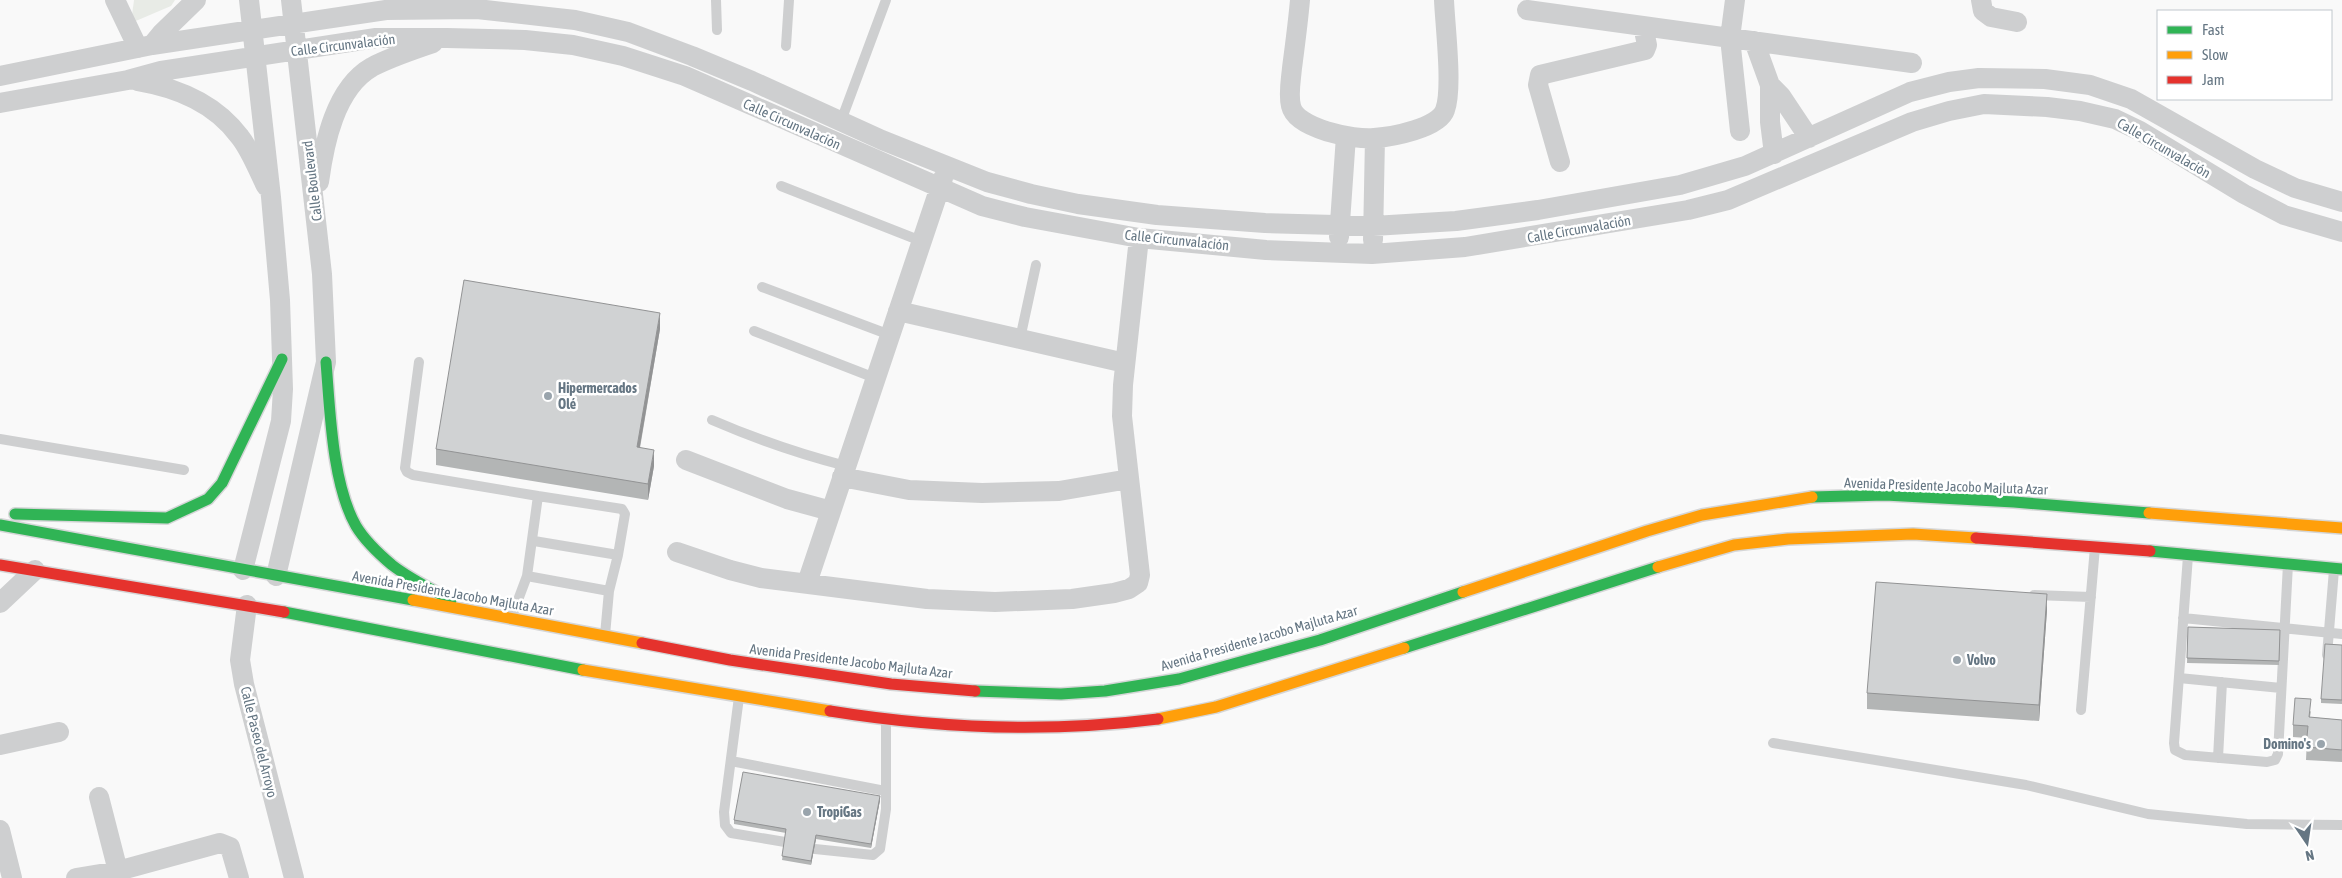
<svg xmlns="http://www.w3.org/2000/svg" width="2342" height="878" font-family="'Asap Condensed',sans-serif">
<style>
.green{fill:#e8ebe6}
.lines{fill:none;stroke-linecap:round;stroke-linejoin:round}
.fast-casing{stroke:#d5d6d7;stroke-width:14}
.slow-casing{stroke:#d5d6d7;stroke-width:14}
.jam-casing{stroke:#d5d6d7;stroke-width:14}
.lane{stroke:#cecfd0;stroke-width:10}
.street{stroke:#cecfd0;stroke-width:20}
.fast{stroke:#30b455;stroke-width:11}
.slow{stroke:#ff9f0a;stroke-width:11}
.jam{stroke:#e5322d;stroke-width:11}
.wall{fill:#b3b5b5}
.shaded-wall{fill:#929394}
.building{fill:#d0d2d3;stroke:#929394}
.poi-dot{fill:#99a4ac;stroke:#fff;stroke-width:2}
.labels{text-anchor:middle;stroke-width:5;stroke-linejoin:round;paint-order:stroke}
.street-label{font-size:14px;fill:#657683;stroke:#fff}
.poi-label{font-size:14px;font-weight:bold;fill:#657683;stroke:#fff;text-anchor:start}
</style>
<rect width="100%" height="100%" fill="#f9f9f9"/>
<!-- green -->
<path class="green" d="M134,0H175L171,6L131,23Z"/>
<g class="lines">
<defs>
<path id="fast" d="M326,362C330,410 332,484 356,526C365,541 379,554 392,565C410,579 431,589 451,600
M1812,497L1885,495L2014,502L2149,513
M15,514L167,518L208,499L222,483L282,359
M0,525L413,600
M2150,551L2342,569
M284,612L583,670
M1404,648L1658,567
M975,691L1061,694L1105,691L1179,679L1320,640L1463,592"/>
<path id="slow" d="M2149,513L2342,528
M1658,567L1734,545L1788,539L1913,534L1976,538
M1463,592L1647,531L1702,515L1812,497
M413,600L642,643
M583,670L830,711
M1158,719L1216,707L1404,648"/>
<path id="jam" d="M1976,538L2150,551
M0,565L284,612
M642,643L730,660L891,684L975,691
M830,711C941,729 1047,733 1158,719"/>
</defs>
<!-- fast casing -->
<use href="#fast" class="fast-casing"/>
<!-- slow casing -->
<use href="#slow" class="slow-casing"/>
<!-- jam casing -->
<use href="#jam" class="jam-casing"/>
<!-- lane -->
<path class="lane" d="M716,0L717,30
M786,46L789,0
M841,121L886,0
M781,186L921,241
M762,287L890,335
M754,331L875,378
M1020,339L1036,265
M419,362L405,468L407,472L413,475L538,496
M712,420C756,439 799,454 846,466
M0,439L184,470
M534,541L618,555
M2188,556L2174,743L2175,750L2185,755L2267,762L2275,760L2278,754L2288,564
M527,576L609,591
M2034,595L2091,597
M512,616L527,576L538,496L622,509L625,514L618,555L609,591L605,635
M2183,618L2342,634
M2327,655L2334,570
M2179,678L2281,688
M739,697L724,812L725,825L731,833L785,842
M2081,710L2095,547
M1773,743L2026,785L2148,814L2247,824L2342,825
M2218,758L2222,682
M731,761L885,791
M815,849L873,855L880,849L886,809V721"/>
<!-- street -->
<path class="street" d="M115,0L138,48
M1300,0C1298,23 1295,45 1292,68C1291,80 1288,94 1291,106C1296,129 1354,140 1374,138C1392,137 1439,128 1445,110C1453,89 1445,25 1444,0
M1735,0L1730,38L1740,131
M1981,0L1983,11L1991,17L2017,22
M1527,10L1912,63
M1754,41L1770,85V122L1774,154
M152,45L161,34L196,0
M0,76L152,45L386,10L477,9L575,20L628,32L692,56L752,81L882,140L987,182L1031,194L1078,204L1157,215L1265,223L1373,226L1456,221L1538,210L1680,185L1745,166L1910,92L1949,82L1979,78L2045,79L2090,85L2131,99L2255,169L2295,188L2342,202
M137,81C178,88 215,103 240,137C251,151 258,170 266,186
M1770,85L1781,96L1809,138
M0,103L128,80L161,71L376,38H447L525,40L573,45L623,56L685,76L982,206L1025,217L1139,238L1266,250L1372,254L1465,247L1688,210L1728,200L1912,122L1949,111L1984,104L2047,107L2080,111L2115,119L2140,131L2244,194L2284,215L2342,232
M1560,162L1538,85L1540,75L1645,50L1647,45L1643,26
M319,182C324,144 335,88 372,67C391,57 413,50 433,43
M1339,237L1346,136
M1373,240L1375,138
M898,311L1125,363
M686,460L787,499L831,511
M842,477L909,490L982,493L1059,491L1129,479
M677,552L730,570L761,578L927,599L995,602L1072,599L1114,593L1129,589L1138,583L1140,575L1122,416L1123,385L1139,238
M243,570L281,421L283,389L280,300L271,197L249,0
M276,576L326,362L322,274L291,0
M807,583L943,178
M0,603L35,570
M247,605L240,660L244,684L294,878
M0,745L59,732
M99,797L118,871L220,843L230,847L239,878
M0,830L12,878
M76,878L118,871L120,878"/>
<!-- fast -->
<use href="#fast" class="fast"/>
<!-- slow -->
<use href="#slow" class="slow"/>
<!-- jam -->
<use href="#jam" class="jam"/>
</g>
<!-- wall -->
<path class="wall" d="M660,329L640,448L654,466L648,500L436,465V449Z
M2047,610L2039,721L1867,709V693Z
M2188,627L2280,630L2279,665L2187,663Z
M2342,645V704L2321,703V699Z
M2311,711L2310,717L2342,720V762L2306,760L2307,738L2293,737V725Z
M880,800L871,848L816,839L811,865L782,860L786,833L734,824V820Z"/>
<!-- shaded-wall -->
<path class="shaded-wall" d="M660,313V329L637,463V447Z
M654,450V466L648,500V484Z
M2047,594V610L2039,721V705Z
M880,796V800L871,848V844Z
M816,835V839L811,865V861Z"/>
<!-- building -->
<path class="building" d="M464,280L660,313L637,447L654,450L648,484L436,449Z
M1876,582L2047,594L2039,705L1867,693Z
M2188,627L2280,630L2279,661L2187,658Z
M2325,644L2342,645V700L2321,699Z
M2295,698L2311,699L2309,717L2342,720V750L2306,747L2308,726L2293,725Z
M743,772L880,796L871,844L816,835L811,861L782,856L786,829L734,820Z"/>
<!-- markers -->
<g class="poi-dot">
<circle cx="548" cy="396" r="5"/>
<circle cx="1957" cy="660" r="5"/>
<circle cx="2321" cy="744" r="5"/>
<circle cx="807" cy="812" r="5"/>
</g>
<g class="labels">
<!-- street labels -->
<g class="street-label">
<text transform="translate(343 45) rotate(-7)" y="5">Calle Circunvalación</text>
<text transform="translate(792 124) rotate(24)" y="5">Calle Circunvalación</text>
<text transform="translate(2164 148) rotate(30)" y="5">Calle Circunvalación</text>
<text transform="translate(312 181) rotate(-97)" y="5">Calle Boulevard</text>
<text transform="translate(1579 229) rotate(-10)" y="5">Calle Circunvalación</text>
<text transform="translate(1177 240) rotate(6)" y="5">Calle Circunvalación</text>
<text transform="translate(1946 486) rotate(2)" y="5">Avenida Presidente Jacobo Majluta Azar</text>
<text transform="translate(453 593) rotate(10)" y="5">Avenida Presidente Jacobo Majluta Azar</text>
<text transform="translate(1259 638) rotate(-16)" y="5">Avenida Presidente Jacobo Majluta Azar</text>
<text transform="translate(851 661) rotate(7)" y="5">Avenida Presidente Jacobo Majluta Azar</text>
<text transform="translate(259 742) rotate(76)" y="5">Calle Paseo del Arroyo</text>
</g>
<!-- poi labels -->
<g class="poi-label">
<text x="558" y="393">Hipermercados<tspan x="558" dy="16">Olé</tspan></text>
<text x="1967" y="665">Volvo</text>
<text x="2311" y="749" text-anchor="end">Domino's</text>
<text x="817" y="817">TropiGas</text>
</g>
</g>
<!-- legend -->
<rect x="2157" y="10" width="175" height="90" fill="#ffffff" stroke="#c1c8cd"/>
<rect x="2167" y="26" width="25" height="8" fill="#30b455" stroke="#c1c8cd"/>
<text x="2202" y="35" font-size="15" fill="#657683">Fast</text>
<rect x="2167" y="51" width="25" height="8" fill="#ff9f0a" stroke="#c1c8cd"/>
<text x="2202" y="60" font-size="15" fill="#657683">Slow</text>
<rect x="2167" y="76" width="25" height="8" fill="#e5322d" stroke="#c1c8cd"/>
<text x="2202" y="85" font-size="15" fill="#657683">Jam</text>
<!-- north arrow -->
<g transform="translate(2307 843) rotate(167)" stroke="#ffffff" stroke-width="4" paint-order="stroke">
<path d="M0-4L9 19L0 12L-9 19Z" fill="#657683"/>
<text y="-8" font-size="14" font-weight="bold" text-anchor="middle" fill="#657683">N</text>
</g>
</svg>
